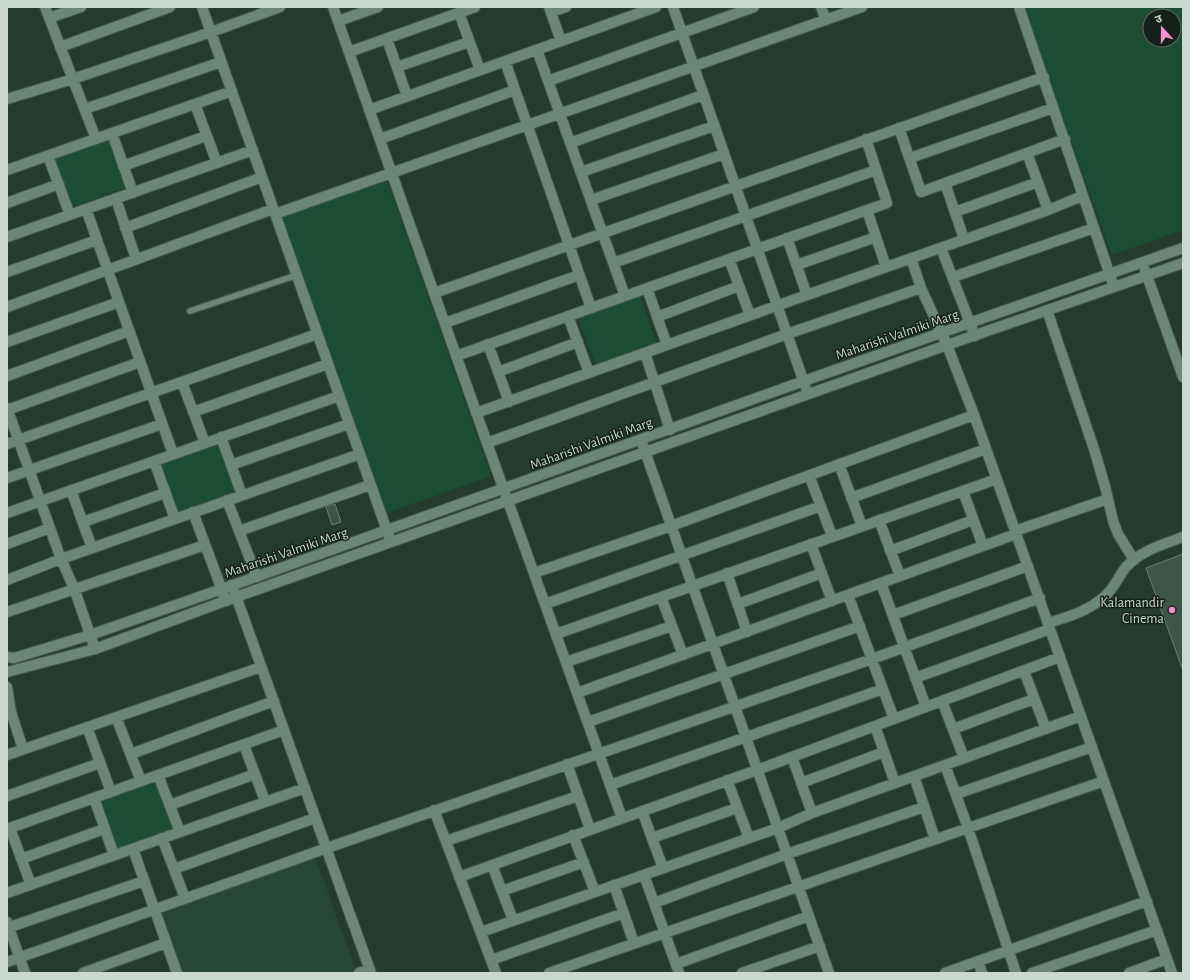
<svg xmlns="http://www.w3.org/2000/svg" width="1190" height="980" font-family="'Alegreya Sans','Noto Sans Devanagari',sans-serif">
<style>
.built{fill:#264735}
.green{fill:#1d4c35;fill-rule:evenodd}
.building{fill:#3c5647;stroke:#647f6f}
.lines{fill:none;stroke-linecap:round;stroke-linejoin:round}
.service-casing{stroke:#445a4e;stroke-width:8}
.minor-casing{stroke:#445a4e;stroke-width:12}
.tertiary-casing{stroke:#445a4e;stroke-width:12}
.service{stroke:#6b8777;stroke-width:5.5}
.minor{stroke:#6b8777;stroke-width:10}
.tertiary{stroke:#6b8777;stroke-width:10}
.poi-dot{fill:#f391d5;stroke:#15201a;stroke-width:1.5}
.labels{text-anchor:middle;stroke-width:3;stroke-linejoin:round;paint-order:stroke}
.street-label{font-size:14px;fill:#cad9d0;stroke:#15201a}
.poi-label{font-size:14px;fill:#cad9d0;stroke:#15201a;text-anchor:end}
</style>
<rect width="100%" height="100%" fill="#233c2e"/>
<!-- built -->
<path class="built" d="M315,857L356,970L349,973H183L161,914Z"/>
<!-- green -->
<path class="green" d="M1023,7H1183V230L1112,255ZM1150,16H1174V40H1150Z
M112,137L130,186L69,208L51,159Z
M387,180L491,476L387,513L282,217Z
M639,295L657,344L596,366L578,317Z
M220,443L238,492L177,514L159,465Z
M158,780L176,830L116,851L98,802Z"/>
<!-- building -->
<path class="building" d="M335,504L341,522L332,525L326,507Z
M1183,554V668H1182L1146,568Z"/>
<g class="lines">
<defs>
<path id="service" d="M190,311L297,275"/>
<path id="minor" d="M45,7L96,139
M202,7L391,542
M333,7L487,443L622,818
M549,7L561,41
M673,7L808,394
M821,7L826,20
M1019,7L1114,287
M551,12L566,7
M459,13L480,70
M49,18L81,7
M338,21L378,7
M387,39L407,96
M60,47L170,7
M537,50L625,296
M349,52L475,7
M505,61L591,308
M397,67L469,42
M548,81L754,7
M7,99L73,79L211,32L280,7
M195,104L217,163
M85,109L221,62
M369,110L656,7
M899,128L921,192L1065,139
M112,133L133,193
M380,139L515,90
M570,143L703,95
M1027,153L1048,210
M48,156L70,215
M910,158L1053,108
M123,166L206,136
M7,170L232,91
M581,172L714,126
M945,183L964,239
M116,199L136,259
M591,200L724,154
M7,203L59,184
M86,209L173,454
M867,210L886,267
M955,212L1038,182
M275,214L862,7
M125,228L262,177
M7,237L253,150
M787,238L807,295
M941,248L975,336
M911,258L921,288L947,345L974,415L1172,973
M729,259L750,315
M613,263L876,170
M797,265L876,237
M7,272L97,240
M953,277L1094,228
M647,288L667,345
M434,293L1044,77
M7,307L273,209
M1047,310L1095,452L1106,490L1113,521L1118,534L1134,560
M568,316L589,373
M657,317L739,286
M445,323L579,275
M7,342L119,302
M488,344L509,402
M645,353L670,430
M456,356L887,203L866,139
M498,372L578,342
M7,376L129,331
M182,382L205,443
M7,408L61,559L74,588L95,649
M7,410L140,362
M193,412L328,364
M476,413L807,295L1048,210L1082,196
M221,437L242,495
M641,440L829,973
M487,443L787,334L921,288
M7,444L317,334
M154,461L175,519
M839,464L862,526
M231,465L349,424
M809,475L832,536
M7,478L162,424
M71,490L92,548
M963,491L983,546
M851,498L986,449
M227,500L257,577
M193,512L226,601
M7,513L339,396
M879,520L900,576
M83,522L165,493
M239,531L370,485
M1015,531L1108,499
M7,544L50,528
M811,544L832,601
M890,551L973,520
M534,573L671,526L974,415
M727,573L747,632
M7,580L61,559L360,454
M881,583L926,707
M232,585L371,973
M848,595L894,719
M661,597L683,655
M545,604L821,506
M738,604L822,573
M7,612L205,545
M893,615L1028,566
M1048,623C1068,617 1088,611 1104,597C1114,589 1118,577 1126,567C1140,551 1164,544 1183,537
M556,634L997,479
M566,662L672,626
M1024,671L1046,729
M915,678L1050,629
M7,687L11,712L23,749
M577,693L1016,534
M942,701L964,758
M116,717L141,781
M588,722L860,626
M875,726L895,783
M87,727L111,792
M953,729L1034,699
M244,745L265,801
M131,754L274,701
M7,755L261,667
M792,757L812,813
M567,764L590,829
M945,765L968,828L1016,973
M158,775L180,832
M914,776L935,839
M727,780L749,838
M801,783L884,752
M610,785L883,689
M956,794L1092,747
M7,796L100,763
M94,798L114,855
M170,805L255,774
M434,810L496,973
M642,811L663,868
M10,828L31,885
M7,829L284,730
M573,835L595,892
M162,838L185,898
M652,838L737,808
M446,841L578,796
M133,849L177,973
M21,859L104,829
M492,865L513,920
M174,869L315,818
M644,875L679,973
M459,877L757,770L1060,657
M614,885L634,943
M502,891L584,862
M7,893L305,788
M654,903L787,854L924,807
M7,922L25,973
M7,928L144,881
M481,932L778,828L812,813L1081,716
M491,960L624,913
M978,961L982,973
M7,962L327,848L872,659L1040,598
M676,964L809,916
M83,973L166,943
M359,973L370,969
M549,973L1104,781
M742,973L820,946
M945,973L1147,901
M1032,973L1157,930
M1129,973L1167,959"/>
<path id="tertiary" d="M1145,270L1183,377
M7,657L14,658L90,635L222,589L804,381L1183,248
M7,672L95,649L236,597L947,345L1183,263"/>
</defs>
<!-- service casing -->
<use href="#service" class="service-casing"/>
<!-- minor casing -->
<use href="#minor" class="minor-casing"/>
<!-- tertiary casing -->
<use href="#tertiary" class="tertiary-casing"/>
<!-- service -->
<use href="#service" class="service"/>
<!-- minor -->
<use href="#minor" class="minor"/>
<!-- tertiary -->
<use href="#tertiary" class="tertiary"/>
</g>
<!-- markers -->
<circle class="poi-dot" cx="1172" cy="610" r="4"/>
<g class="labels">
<!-- street labels -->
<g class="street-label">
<text transform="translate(897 334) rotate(-19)" y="5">Maharishi Valmiki Marg</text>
<text transform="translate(591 443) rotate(-20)" y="5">Maharishi Valmiki Marg</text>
<text transform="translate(286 552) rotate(-19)" y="5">Maharishi Valmiki Marg</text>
</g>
<!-- poi labels -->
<g class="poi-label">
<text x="1164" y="607">Kalamandir<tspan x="1164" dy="16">Cinema</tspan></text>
</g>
</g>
<!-- border -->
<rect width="1190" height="980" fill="none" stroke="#cad9d0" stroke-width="16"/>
<!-- north arrow -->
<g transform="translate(1162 28) rotate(339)"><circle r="19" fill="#15201a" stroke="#5d6a63"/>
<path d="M0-3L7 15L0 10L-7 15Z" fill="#f391d5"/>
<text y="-6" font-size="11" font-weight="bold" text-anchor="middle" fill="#cad9d0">उ</text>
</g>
</svg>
